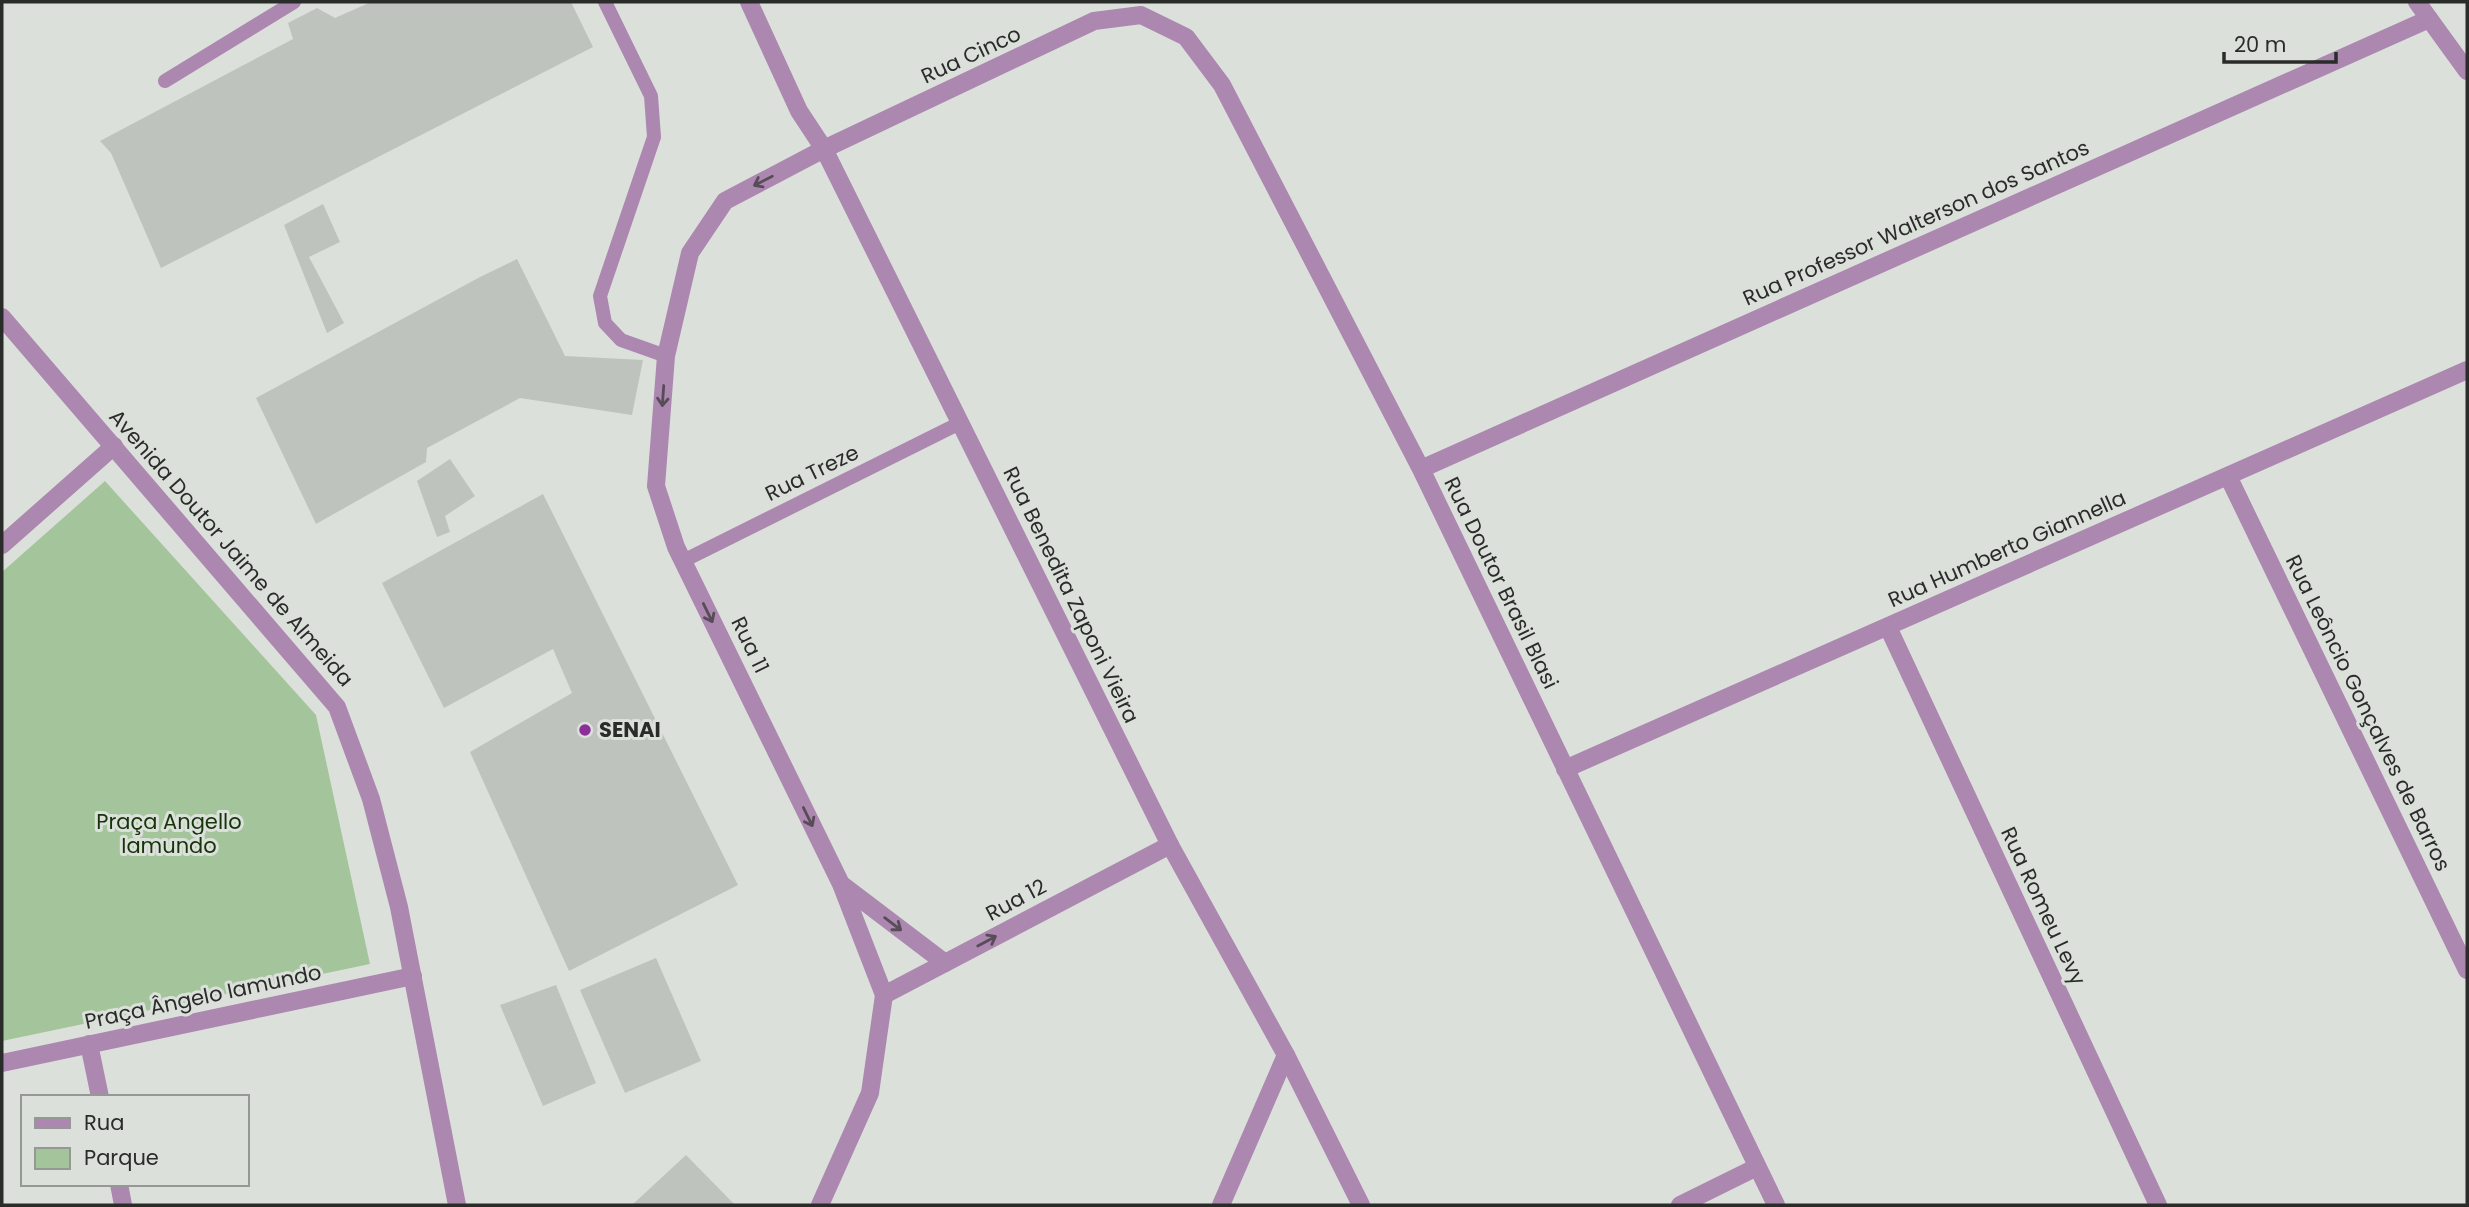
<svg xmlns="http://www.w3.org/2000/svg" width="2469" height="1207" font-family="Poppins,sans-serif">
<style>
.green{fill:#a4c59b}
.building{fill:#bfc3be}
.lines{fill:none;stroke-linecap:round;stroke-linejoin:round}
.service{stroke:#ac87b0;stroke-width:14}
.minor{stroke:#ac87b0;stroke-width:18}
.tertiary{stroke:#ac87b0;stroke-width:18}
.oneway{stroke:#584c59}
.poi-dot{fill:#8c2f99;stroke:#dce0db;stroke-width:2.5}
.labels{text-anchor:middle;stroke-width:6;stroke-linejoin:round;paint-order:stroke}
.street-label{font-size:21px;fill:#2a2c2a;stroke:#dce0db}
.poi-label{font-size:21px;font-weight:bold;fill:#2a2c2a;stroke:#dce0db;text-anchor:start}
.park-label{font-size:21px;fill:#153509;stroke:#dce0db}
</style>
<rect width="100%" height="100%" fill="#dce0db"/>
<!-- green -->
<path class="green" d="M105,481L316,715L370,964L2,1041V572Z"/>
<!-- building -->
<path class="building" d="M371,2H571L593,47L161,268L111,153L100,141L293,39L288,23L317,8L335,18Z
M323,204L340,242L309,257L344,323L327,333L284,225Z
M517,259L565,356L643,360L632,415L520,398L427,448L426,462L316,524L256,398L480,277Z
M450,459L475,496L445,516L450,532L437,537L417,481Z
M543,494L738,885L569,971L470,752L572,693L553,649L444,708L382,583Z
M656,958L701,1061L625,1093L580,990Z
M556,985L596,1083L543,1106L500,1005Z
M686,1155L735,1205H632Z"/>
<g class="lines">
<!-- service -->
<path class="service" d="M605,2L651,96L654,137L600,296L605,323L621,340L666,356
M165,81L294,2
M683,561L960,423"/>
<!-- minor -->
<path class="minor" d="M824,149L1094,21L1141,15L1186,37L1222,85L1421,469L1776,1205
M1421,469L2429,19
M2228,476L2467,970
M2,545L114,446
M1888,627L2158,1205
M1565,769L2467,370
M884,995L1170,845
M89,1044L100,1097
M2,1063L413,976
M119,1184L123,1205
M1221,1205L1286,1055
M1680,1205L1757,1167"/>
<!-- tertiary -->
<path class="tertiary" d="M749,2L799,111L824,149L1170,845L1286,1055L1361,1205
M2417,2L2467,71
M2,317L337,707L371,799L399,907L457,1205
M841,884L945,963
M820,1205L870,1093L884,995L841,884L676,547L656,486L666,356L690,253L725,201L824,149"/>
</g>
<!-- one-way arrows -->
<defs><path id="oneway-shaft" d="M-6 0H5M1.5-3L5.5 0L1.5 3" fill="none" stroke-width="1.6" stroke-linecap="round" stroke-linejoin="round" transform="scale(1.75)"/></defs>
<g class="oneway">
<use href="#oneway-shaft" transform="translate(763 181) rotate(153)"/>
<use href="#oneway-shaft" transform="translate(663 396) rotate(94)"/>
<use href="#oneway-shaft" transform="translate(708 613) rotate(64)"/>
<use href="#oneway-shaft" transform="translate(808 817) rotate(64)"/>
<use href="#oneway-shaft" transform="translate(893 924) rotate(37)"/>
<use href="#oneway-shaft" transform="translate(987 941) rotate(-28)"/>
</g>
<!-- markers -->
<circle class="poi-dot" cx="585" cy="730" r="7"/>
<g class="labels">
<!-- street labels -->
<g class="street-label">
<text transform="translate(971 55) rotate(-25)" y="7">Rua Cinco</text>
<text transform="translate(1916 223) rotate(-24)" y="7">Rua Professor Walterson dos Santos</text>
<text transform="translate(812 473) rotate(-26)" y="7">Rua Treze</text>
<text transform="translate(231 548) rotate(49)" y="7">Avenida Doutor Jaime de Almeida</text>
<text transform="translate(2007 549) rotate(-24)" y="7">Rua Humberto Giannella</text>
<text transform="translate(1501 583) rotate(64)" y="7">Rua Doutor Brasil Blasi</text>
<text transform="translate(1071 595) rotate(64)" y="7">Rua Benedita Zaponi Vieira</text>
<text transform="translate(750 645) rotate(64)" y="7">Rua 11</text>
<text transform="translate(2368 713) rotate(64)" y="7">Rua Leôncio Gonçalves de Barros</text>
<text transform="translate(1016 900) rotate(-28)" y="7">Rua 12</text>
<text transform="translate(2043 906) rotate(65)" y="7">Rua Romeu Levy</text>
<text transform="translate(203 997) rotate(-12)" y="7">Praça Ângelo Iamundo</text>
</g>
<!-- poi labels -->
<g class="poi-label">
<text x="599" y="737">SENAI</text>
</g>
<!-- park labels -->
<g class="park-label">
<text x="169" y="829">Praça Angello<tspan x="169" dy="24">Iamundo</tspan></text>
</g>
</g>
<!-- border -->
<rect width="2469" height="1207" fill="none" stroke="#2a2c2a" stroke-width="7"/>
<!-- legend -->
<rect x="21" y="1095" width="228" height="91" fill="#dce0db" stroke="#959894" stroke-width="2"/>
<rect x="35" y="1118" width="35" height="10" fill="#ac87b0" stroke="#959894" stroke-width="2"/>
<text x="84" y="1130" font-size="21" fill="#2a2c2a">Rua</text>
<rect x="35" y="1148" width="35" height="21" fill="#a4c59b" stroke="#959894" stroke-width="2"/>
<text x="84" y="1165" font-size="21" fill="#2a2c2a">Parque</text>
<!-- scale -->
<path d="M2224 52v10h112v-10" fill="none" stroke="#2a2c2a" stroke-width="3.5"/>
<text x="2234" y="52" font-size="21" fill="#2a2c2a" stroke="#dce0db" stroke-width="5" paint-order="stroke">20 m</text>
</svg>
